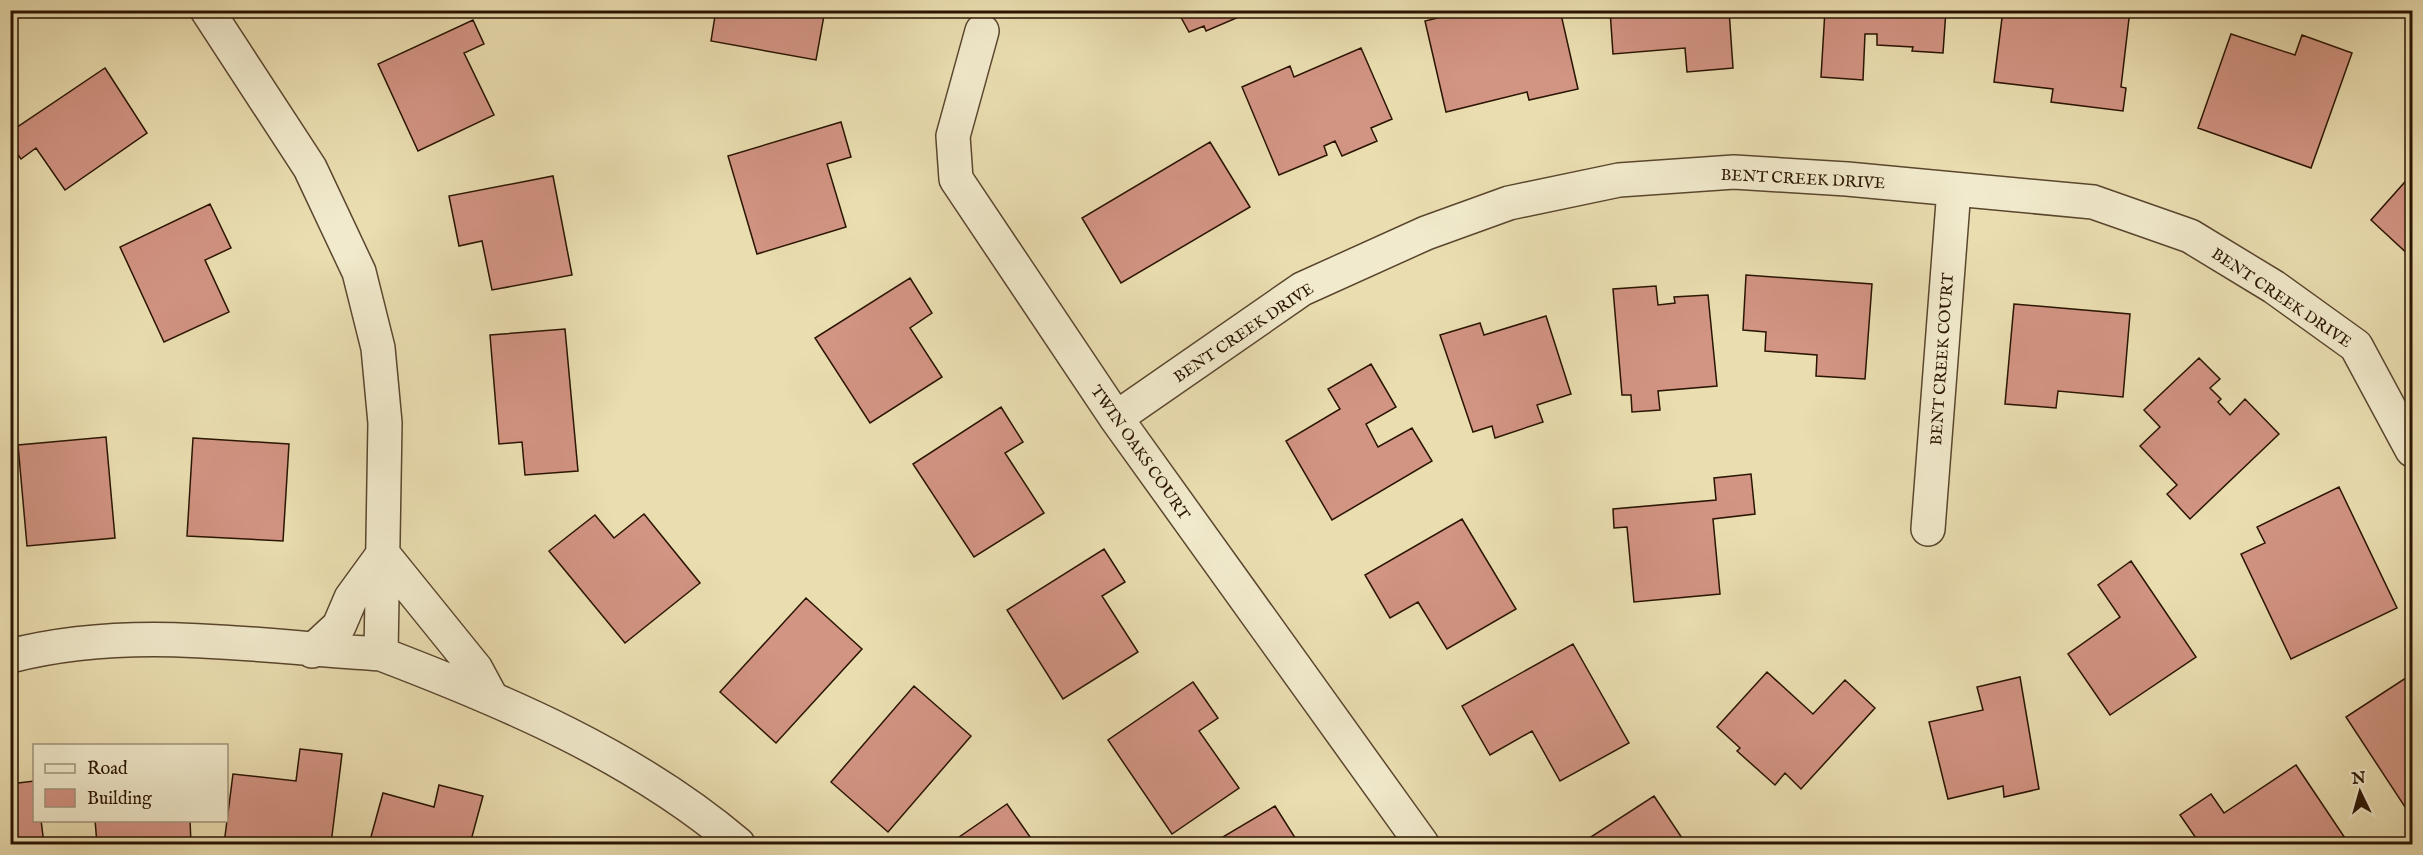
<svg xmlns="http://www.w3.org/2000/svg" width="2423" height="855" font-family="'IM FELL English',serif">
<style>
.building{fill:#d29483;stroke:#2a1402;stroke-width:1.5}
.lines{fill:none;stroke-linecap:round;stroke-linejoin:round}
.minor-casing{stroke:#5a462e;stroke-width:36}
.minor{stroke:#f1eacc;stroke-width:33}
.labels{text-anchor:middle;stroke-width:5;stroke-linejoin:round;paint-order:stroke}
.street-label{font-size:16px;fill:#2a1402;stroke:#f1eacc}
</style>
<rect width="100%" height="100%" fill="#eadeb1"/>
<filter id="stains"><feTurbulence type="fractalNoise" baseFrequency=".00333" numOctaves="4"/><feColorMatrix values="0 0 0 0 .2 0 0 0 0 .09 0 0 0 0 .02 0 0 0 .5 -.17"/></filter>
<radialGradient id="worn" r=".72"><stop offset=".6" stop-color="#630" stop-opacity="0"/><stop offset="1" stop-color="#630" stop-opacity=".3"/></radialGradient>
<!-- building -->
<path class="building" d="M716,10H825L816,60L711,41Z
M1177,10H1255L1206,31L1204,26L1189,32Z
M1470,10H1560L1578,89L1529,100L1527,92L1446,112L1425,21Z
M1610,10H1729L1733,68L1687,72L1685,48L1613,54Z
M1825,10H1946L1943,53L1912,51L1913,47L1877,45V34H1865L1863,80L1821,77Z
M2003,10H2130L2121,87L2126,88L2123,111L2051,102L2053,89L1994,82Z
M473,20L484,44L464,53L494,115L418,151L378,64Z
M2231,34L2295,55L2302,35L2352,53L2311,168L2198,128Z
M1361,48L1392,119L1371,128L1377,141L1342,156L1335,141L1324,146L1327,155L1279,175L1242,87L1290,66L1294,77Z
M105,68L147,133L65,190L36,148L21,159L10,144V132Z
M841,122L851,157L827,164L846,227L757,254L728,156Z
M1210,142L1250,207L1121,283L1082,218Z
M2412,174V258L2371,220Z
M553,176L572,275L492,290L482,241L459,246L449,196Z
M210,204L231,248L205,260L229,312L164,342L120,247Z
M1746,275L1872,284L1865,379L1816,376L1817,355L1765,351L1766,332L1743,330Z
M910,278L932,313L910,328L942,377L870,423L815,338Z
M1656,286L1658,305L1675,303L1674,297L1708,295L1717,386L1658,391L1660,410L1632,412L1631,395H1622L1613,289Z
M2014,304L2130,314L2123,397L2058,391L2056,408L2005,404Z
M1546,316L1571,394L1537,405L1543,422L1495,438L1492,426L1473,432L1440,335L1480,323L1484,335Z
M565,329L578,471L525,475L522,442L499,444L490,335Z
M2199,358L2220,379L2210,388L2221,399L2218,402L2230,415L2245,399L2279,434L2190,519L2167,494L2177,485L2140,446L2160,427L2144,410Z
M1371,364L1396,407L1366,424L1378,447L1412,428L1432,461L1332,520L1286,441L1340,409L1328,389Z
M1001,407L1023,442L1005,453L1044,513L974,557L913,464Z
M106,437L115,538L27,546L18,445Z
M193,438L289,444L283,541L187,536Z
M1751,474L1755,514L1713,519L1720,594L1634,602L1627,527L1614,528L1613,509L1716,500L1714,478Z
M2339,487L2397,608L2291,659L2241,554L2265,543L2257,527Z
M644,514L700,583L625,643L549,551L595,515L614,538Z
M1462,519L1516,609L1447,649L1418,602L1390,618L1365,575Z
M1104,549L1125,582L1102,596L1138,652L1063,699L1007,610Z
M2131,561L2196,657L2110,715L2068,654L2120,617L2098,585Z
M806,598L862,649L776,743L720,692Z
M1573,644L1629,743L1560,781L1532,731L1490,755L1462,706Z
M1767,672L1813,714L1845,680L1875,708L1801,789L1785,773L1775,785L1737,751L1740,748L1717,727Z
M2412,674V802L2405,807L2346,717Z
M2020,677L2039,789L2004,797L2003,786L1948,799L1929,722L1983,710L1977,687Z
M1193,682L1218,718L1199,731L1239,788L1172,834L1108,740Z
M914,686L971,736L888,832L831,782Z
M300,749L342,754L331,844H224L233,774L296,781Z
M2296,765L2347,841L2342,844H2200L2180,815L2211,794L2224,813Z
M34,781V820H41L44,844H10V784Z
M439,785L483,796L470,844H369L383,793L434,807Z
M1654,796L1686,844H1580Z
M1007,804L1035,844H949Z
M1275,806L1299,844H1211Z
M95,820H190L191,844H97Z"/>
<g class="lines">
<defs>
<path id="minor" d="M207,10L310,168L359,272L378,348L385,423L381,654C507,702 634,756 738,844
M982,31L953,136L956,179L1116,418L1422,844
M1116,418L1302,289L1426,233L1509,203L1619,180L1734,172L1847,179L2093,202L2190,236L2274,287L2356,346L2412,450
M1928,529L1954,189
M312,651L339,626L351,598L383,554L476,669L490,695
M10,656C133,624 258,647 381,654"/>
</defs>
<!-- minor casing -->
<use href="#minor" class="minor-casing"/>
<!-- minor -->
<use href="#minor" class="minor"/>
</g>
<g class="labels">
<!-- street labels -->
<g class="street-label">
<text transform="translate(1803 178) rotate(3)" y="6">BENT CREEK DRIVE</text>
<text transform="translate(2282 297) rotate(34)" y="6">BENT CREEK DRIVE</text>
<text transform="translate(1243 332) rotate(-34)" y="6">BENT CREEK DRIVE</text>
<text transform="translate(1941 359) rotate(-86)" y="6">BENT CREEK COURT</text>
<text transform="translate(1141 452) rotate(55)" y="6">TWIN OAKS COURT</text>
</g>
</g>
<!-- margin -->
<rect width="2423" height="855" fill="none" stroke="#eadeb1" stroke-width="36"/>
<rect x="12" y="12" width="2399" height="831" fill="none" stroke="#2a1402" stroke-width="3"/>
<rect x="18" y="18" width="2387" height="819" fill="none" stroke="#2a1402" stroke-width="1.5"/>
<!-- legend -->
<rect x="33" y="744" width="195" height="78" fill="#f1eacc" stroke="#a1947b" stroke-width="1.5"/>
<rect x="45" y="764" width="30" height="9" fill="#f1eacc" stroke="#a1947b" stroke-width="1.5"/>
<text x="87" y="774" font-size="18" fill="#2a1402">Road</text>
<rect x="45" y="789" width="30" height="18" fill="#d29483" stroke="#a1947b" stroke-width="1.5"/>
<text x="87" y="804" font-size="18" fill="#2a1402">Building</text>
<!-- north arrow -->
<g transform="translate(2360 792) rotate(355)" stroke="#f1eacc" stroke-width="4.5" paint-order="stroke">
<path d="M0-4.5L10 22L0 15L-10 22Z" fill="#2a1402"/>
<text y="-9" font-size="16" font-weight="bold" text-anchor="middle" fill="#2a1402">N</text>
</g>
<rect width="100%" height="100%" filter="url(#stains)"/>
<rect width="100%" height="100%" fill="url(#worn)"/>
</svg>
